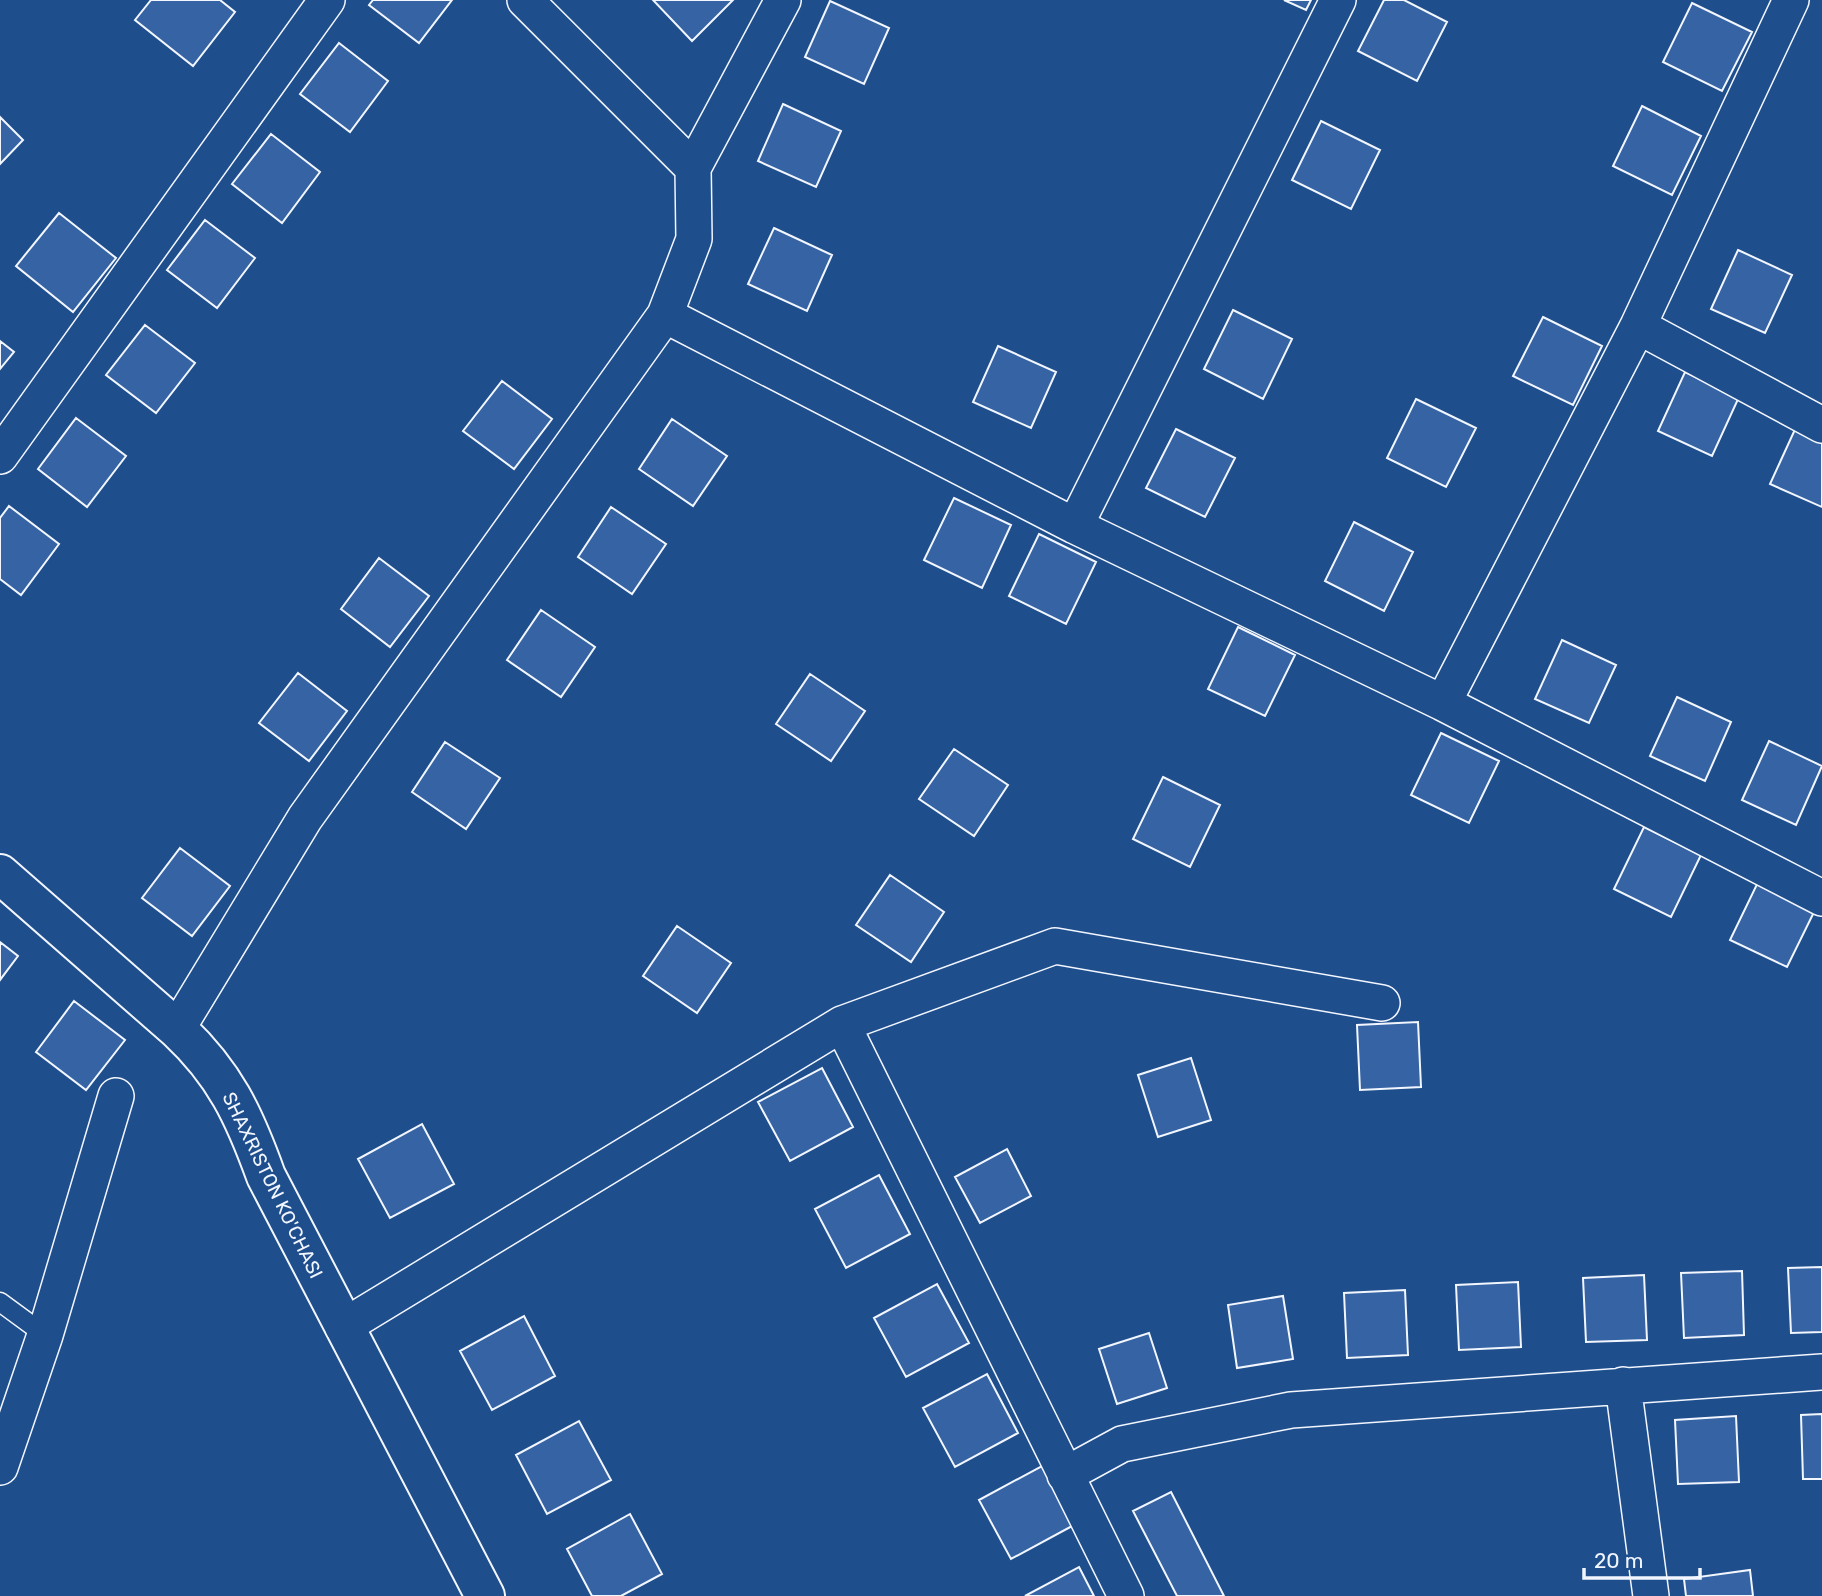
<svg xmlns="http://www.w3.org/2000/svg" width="1822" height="1596" font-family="Rubik,sans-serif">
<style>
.building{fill:#3563a3;stroke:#f2f6ff;stroke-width:2}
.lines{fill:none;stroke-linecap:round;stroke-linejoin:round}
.lane-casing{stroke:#f2f6ff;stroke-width:21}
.street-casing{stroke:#f2f6ff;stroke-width:38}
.secondary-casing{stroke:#f2f6ff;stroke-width:42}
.lane{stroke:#1f4e8c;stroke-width:18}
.street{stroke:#1f4e8c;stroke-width:35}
.secondary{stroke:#1f4e8c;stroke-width:38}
.labels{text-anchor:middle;stroke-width:5;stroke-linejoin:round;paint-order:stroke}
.street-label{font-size:19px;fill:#f2f6ff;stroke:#1f4e8c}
</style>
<rect width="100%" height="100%" fill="#1f4e8c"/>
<!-- building -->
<path class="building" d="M151,0H220L235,12L193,66L135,20Z
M373,0H452L419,43L369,5Z
M653,0H733L692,41Z
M1284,0H1311L1306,10Z
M1384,0H1404L1447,22L1417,81L1358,51Z
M830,1L889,28L864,84L805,57Z
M1692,3L1752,32L1722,91L1663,62Z
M339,43L388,81L350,132L300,94Z
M783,104L841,131L816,187L758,161Z
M1642,106L1701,136L1672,195L1613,166Z
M0,117L23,140L0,164Z
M1321,121L1380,150L1351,209L1292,180Z
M271,134L320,172L282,223L232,184Z
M59,213L116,258L73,312L16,266Z
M205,220L255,258L217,308L167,270Z
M774,228L832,255L807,311L748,284Z
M1738,250L1792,275L1765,333L1711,309Z
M1233,310L1292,339L1263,399L1204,369Z
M1543,317L1602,346L1573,405L1513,376Z
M145,325L195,363L156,413L106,375Z
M0,341L14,352L0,369Z
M998,346L1056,372L1031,428L973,402Z
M1685,372L1739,397L1712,456L1658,431Z
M502,381L552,419L514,469L463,431Z
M1416,399L1476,428L1446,487L1387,458Z
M76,418L126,456L87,507L38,469Z
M672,419L727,456L693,506L639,469Z
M1797,425L1822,436V507L1770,484Z
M1176,429L1235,458L1205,517L1146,488Z
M954,498L1011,525L982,588L924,560Z
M9,506L59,544L21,595L0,579V518Z
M611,507L666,544L632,594L578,557Z
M1354,522L1413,552L1384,611L1325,581Z
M1039,534L1096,562L1066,624L1009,596Z
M379,558L429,596L390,647L341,609Z
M541,610L595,647L561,697L507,660Z
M1238,627L1295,655L1265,716L1208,689Z
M1562,640L1616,665L1589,723L1535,699Z
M298,673L347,711L309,761L259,723Z
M810,674L865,711L831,761L776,724Z
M1677,697L1731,722L1705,781L1650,756Z
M1441,733L1499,761L1469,823L1411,795Z
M1769,741L1822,766L1796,825L1742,800Z
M445,742L500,778L466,829L412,792Z
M954,749L1008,785L974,836L919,799Z
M1163,777L1220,805L1190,867L1133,839Z
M1644,827L1701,855L1671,917L1614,889Z
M180,848L230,886L192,936L142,898Z
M890,875L944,912L911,962L856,925Z
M1760,878L1817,906L1787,967L1730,940Z
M677,926L731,963L697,1013L643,976Z
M0,942L18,956L0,980Z
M74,1001L125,1040L86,1090L36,1052Z
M1418,1022L1421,1087L1360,1090L1357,1025Z
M1191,1058L1211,1120L1158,1137L1138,1075Z
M822,1068L853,1127L790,1161L758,1102Z
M422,1124L454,1184L390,1218L358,1159Z
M1007,1149L1031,1196L980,1223L955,1177Z
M879,1175L910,1234L846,1268L815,1209Z
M1822,1267V1332L1791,1333L1788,1268Z
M1742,1271L1744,1335L1684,1338L1681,1273Z
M1644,1275L1647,1340L1586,1342L1583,1278Z
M1518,1282L1521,1347L1459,1350L1456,1285Z
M937,1284L969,1343L906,1377L874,1318Z
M1405,1290L1408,1355L1347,1358L1344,1293Z
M1283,1296L1293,1359L1237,1368L1228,1305Z
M524,1316L555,1376L492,1410L460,1351Z
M1149,1333L1167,1388L1117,1404L1099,1349Z
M987,1374L1018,1433L955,1467L923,1408Z
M1822,1414V1479H1803L1801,1415Z
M1736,1416L1739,1482L1678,1484L1675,1420Z
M579,1421L611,1480L547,1514L516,1455Z
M1042,1466L1074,1525L1011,1559L979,1500Z
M1171,1492L1224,1596H1177L1133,1511Z
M630,1514L662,1574L621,1596H592L567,1549Z
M1079,1567L1094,1596H1025Z
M1750,1570L1753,1596H1686L1684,1579Z"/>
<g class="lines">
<defs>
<path id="lane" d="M0,1302L45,1335"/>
<path id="street" d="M525,0L693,168
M665,315L1075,526L1443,703L1822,898
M1638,326L1822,425
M0,456L327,0
M1075,526L1338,0
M1443,703L1638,326L1791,0
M842,1024L1126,1596
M177,1029L305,818L665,315L694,239L693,168L783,0
M343,1327L842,1024L1055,946L1382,1003
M1623,1385L1651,1596
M0,1467L45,1335L116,1096
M1065,1475L1122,1444L1291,1410L1822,1372"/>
<path id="secondary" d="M0,874L177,1029C225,1074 244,1115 266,1176L485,1596"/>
</defs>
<!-- lane casing -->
<use href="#lane" class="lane-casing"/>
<!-- street casing -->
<use href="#street" class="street-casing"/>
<!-- secondary casing -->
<use href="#secondary" class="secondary-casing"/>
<!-- lane -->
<use href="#lane" class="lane"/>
<!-- street -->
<use href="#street" class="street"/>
<!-- secondary -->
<use href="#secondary" class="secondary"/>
</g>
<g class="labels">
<!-- street labels -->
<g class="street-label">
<text transform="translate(273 1185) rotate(64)" y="7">SHAXRISTON KO'CHASI</text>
</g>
</g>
<!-- scale -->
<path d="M1584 1568v10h116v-10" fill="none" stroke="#f2f6ff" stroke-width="3.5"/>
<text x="1594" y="1568" font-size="21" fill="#f2f6ff" stroke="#1f4e8c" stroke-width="5" paint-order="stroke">20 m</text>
</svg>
